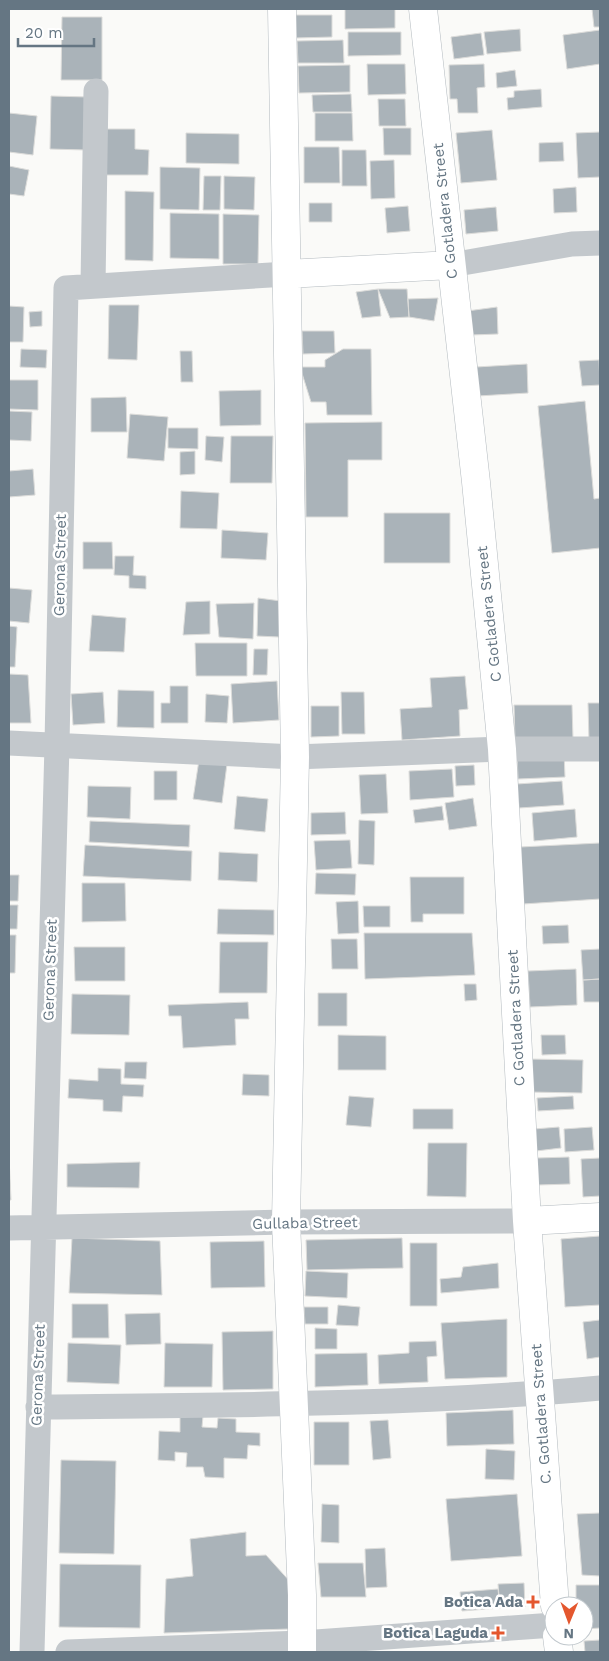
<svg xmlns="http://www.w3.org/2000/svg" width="609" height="1661" font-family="'Work Sans',sans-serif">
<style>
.building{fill:#aab3b9;stroke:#dcdcda}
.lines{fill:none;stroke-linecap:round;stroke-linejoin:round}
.secondary-casing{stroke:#b3babf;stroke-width:29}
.street{stroke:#c3c8cc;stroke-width:25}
.secondary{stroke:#fff;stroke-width:28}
.poi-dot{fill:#e4572e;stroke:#fff;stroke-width:2}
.labels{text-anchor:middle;stroke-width:5;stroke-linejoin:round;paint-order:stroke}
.street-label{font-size:15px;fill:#657683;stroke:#fff}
.poi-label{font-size:15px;font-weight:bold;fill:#657683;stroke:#fff;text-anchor:end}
</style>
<rect width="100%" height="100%" fill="#fafaf8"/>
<!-- building -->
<path class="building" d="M345,9H395V28L345,29Z
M592,9H600V27H594Z
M295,15H332V37L295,38Z
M62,17H102V80H61Z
M520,29L521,51L487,54L484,32Z
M600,30V64L567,69L563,35Z
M348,32H401V55L348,56Z
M481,33L484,55L454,59L451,37Z
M343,40L344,63H298L297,41Z
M367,64H405L406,94L368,95Z
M484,64L485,87L477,88L478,113H458L457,99H450L449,65Z
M350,65V92L299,93L298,66Z
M515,70L517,86L497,88L496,73Z
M541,89L542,107L508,110L507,98L514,97V91Z
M351,94L352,112H313L312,95Z
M51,96L88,97L86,150L50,149Z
M378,99H405L406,126H379Z
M9,113L37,116L33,155L9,152Z
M315,113H352L353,141H315Z
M383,128H411V155H384Z
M99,129H135V149L149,150L148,175H99Z
M492,130L497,180L461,183L456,133Z
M600,132V177L578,178L576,133Z
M186,133L239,134V164L186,163Z
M563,142L564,161L539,162V143Z
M304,147H339L340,183H304Z
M342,150H366L367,186H342Z
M394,160L395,198L371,199L370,161Z
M9,166L29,170L24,196L9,194Z
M160,167L200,168L199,210L160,209Z
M204,176H221L220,210H203Z
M224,176L255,177L254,210L224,209Z
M576,187L577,212L554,213L553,189Z
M125,191L154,192L153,261L125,260Z
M309,203H332V222H309Z
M408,206L410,231L387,233L385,208Z
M496,207L498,231L466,234L464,210Z
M170,213L219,214V259L170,258Z
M223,214L259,215L258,264H223Z
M378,289L381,316L362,318L356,292Z
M378,289H407L409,317L390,318Z
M438,298L434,321L409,317L408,299Z
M109,305H139L137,360L108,359Z
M9,306L24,307L23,342H9Z
M497,307L498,334L471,335L467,311Z
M42,311V326L30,327L29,312Z
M302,331H334L335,353L303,354Z
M21,349L47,350L46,368L20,367Z
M343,349H371L372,415H327L326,402H311L300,367H325V360Z
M180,351H192L193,382H181Z
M599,360L600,385L582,386L579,361Z
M527,364L528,393L478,396L476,367Z
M9,380H38V410L9,409Z
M261,390V425L220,426L219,391Z
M126,397L127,432H91V398Z
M585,401L594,499L600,498V548L552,553L538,406Z
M9,411L32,412L31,441L9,440Z
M130,414L168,417L164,461L127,458Z
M382,422V460H348V517H306L305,423Z
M168,428H198V449L168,448Z
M206,436L224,437L222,462L205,460Z
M231,436H273L272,483H230Z
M195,451V474L180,475V452Z
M33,469L35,495L9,497V471Z
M181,491L219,493L217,529L180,528Z
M384,513H450V563H384Z
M222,530L268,533L266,560L221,558Z
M83,542H112L113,569H83Z
M115,556H134L133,575L146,576V589L129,588V576L114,575Z
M9,588L32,590L29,623L9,621Z
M258,598L281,601L279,637L257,636Z
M210,601V634L183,635L186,602Z
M254,603L253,639L219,637L216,604Z
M92,615L126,618L124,652L89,651Z
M9,626L17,627L15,667H9Z
M195,643H247V676H196Z
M254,649H268L267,675H253Z
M9,674L28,675L31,723H9Z
M465,676L468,709L459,710L460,736L402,740L400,709L432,707L430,678Z
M277,681L279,720L233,723L231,684Z
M170,686H188V723H161V703H170Z
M118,690L154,691V728L117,727Z
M103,692L105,723L73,725L71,694Z
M341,692H364L365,734H342Z
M206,694L229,696L227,723L205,722Z
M588,703H600V741H589Z
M514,705H572L573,739L515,740Z
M311,706H339V736L311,737Z
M564,751L565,777L518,779L517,753Z
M199,760L227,764L222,803L193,799Z
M474,765L475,785L456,786L455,766Z
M452,769L454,797L410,800L409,771Z
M154,771H177V800H154Z
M386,774L388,813L361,814L359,775Z
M562,781L564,805L519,808L517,784Z
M88,786L131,787L130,819L87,817Z
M237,796L268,799L265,832L234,829Z
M473,798L477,826L449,830L445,803Z
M442,806L444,820L415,823L413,810Z
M575,809L577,837L534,841L532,813Z
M345,812L346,834L311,835V813Z
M359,820L375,821L374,865L358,864Z
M90,821L190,825L189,847L89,842Z
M350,840L352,868L316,870L314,841Z
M600,843V899L523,904L520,847Z
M85,845L192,851L191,881L83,876Z
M219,852L258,854L257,882L218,880Z
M316,873L356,874L355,895L315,894Z
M9,875H19L18,901H9Z
M410,877H464V914H423V922H411Z
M82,883H125L126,921L82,922Z
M358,901L359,933L338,934L336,902Z
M9,905H18L17,929H9Z
M363,906H390V927H364Z
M218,909L274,910V935L217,934Z
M568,925L569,943L543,944L542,926Z
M364,933H472L475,975L365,979Z
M9,935H16L15,973H9Z
M331,939H357L358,969H332Z
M220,942H268L267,993H219Z
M74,947H125V981H75Z
M600,949V979L583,980L581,950Z
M576,969L577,1005L530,1007L528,971Z
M600,979V1002H584L583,980Z
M464,984H476L477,1000L465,1001Z
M318,993H347V1026H318Z
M72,994L130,995L129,1035L71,1034Z
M248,1002L249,1019H235L236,1045L183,1048L181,1016H169L168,1005Z
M338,1035L386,1036V1070H338Z
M541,1035H565L566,1054L542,1055Z
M529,1059L583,1060L582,1093L529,1092Z
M125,1062H147L146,1079L124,1078Z
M98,1068L121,1069V1084L144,1085L143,1097L123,1096L122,1112L103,1111V1100L68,1098L69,1079L98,1081Z
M243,1074L269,1075V1096L242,1095Z
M349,1096L374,1098L371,1127L346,1125Z
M573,1096L574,1109L538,1111L537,1098Z
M413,1109H453V1129H413Z
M559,1127L561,1148L536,1151L534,1129Z
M592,1127L594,1150L565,1152L564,1129Z
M428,1143H467L466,1197L427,1196Z
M9,1157L11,1200H9Z
M569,1157L570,1184L538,1185L537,1158Z
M600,1158V1196L583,1197L581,1159Z
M140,1162L139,1188L67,1187V1164Z
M600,1236V1305L565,1307L561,1239Z
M72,1238L160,1241L162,1295L69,1293Z
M402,1238L403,1268L307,1270L306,1240Z
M264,1241L265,1287L211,1288L210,1242Z
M410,1243H437V1306H410Z
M498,1263L499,1288L441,1293L440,1279L461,1277L463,1267Z
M306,1271L348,1273L347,1298L305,1296Z
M72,1304H108L109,1338H72Z
M338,1305L360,1307L358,1326L336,1325Z
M304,1307H328V1324H305Z
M160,1313L161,1344L126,1345L125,1314Z
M507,1319V1377L445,1379L441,1323Z
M600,1320V1357L587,1359L583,1322Z
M315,1328L337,1329V1349H315Z
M273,1331V1389L223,1390L222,1332Z
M436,1341L437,1356L427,1357L428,1382L379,1384L378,1355L409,1353V1342Z
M68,1343L121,1345L119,1384L67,1382Z
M165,1343L213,1344L212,1387H164Z
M367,1353L368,1385L315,1387V1354Z
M513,1410L514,1444L447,1446L446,1413Z
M180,1415L203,1416L202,1427L217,1428L218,1418L236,1419V1432L260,1433V1446L248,1445L247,1459L224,1458V1478L205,1477L203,1467H186L187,1453L175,1452V1461L158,1460L159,1431L180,1432Z
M388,1420L391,1458L373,1460L370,1421Z
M314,1422H349V1465H314Z
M486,1449L515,1451L514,1480L485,1479Z
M61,1460L116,1461L114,1554L59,1553Z
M517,1494L522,1556L451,1561L446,1499Z
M322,1504L339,1505V1543L321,1542Z
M600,1513V1576L582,1575L577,1514Z
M246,1532V1556L266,1555L302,1595L289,1629L164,1633L166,1579L193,1576L190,1539Z
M385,1548L387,1587L366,1588L365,1549Z
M318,1563H363L366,1597H321Z
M60,1564L141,1565L140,1628L59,1627Z
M524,1583L525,1607L500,1608L498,1584Z
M576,1585H600V1628L584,1629V1606H576Z
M498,1589L500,1608L462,1611L460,1592Z
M600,1640V1652H585L584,1641Z"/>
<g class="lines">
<defs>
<path id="secondary" d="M282,9L295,757L286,1222L302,1595V1652
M423,9L476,482L502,749L527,1221L555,1606
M287,274L451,265
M527,1221L600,1217
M557,1636L559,1652"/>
</defs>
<!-- secondary casing -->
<use href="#secondary" class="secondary-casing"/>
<!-- street -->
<path class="street" d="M451,265L572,244L600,243
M93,286L96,91
M9,743L295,757L502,749H600
M9,1228L286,1222L527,1221
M38,1407C225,1405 413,1405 600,1388
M32,1652L57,745L66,288L287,274
M68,1652L302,1643L554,1625"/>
<!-- secondary -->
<use href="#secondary" class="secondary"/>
</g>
<!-- markers -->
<g class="poi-dot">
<path d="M530.5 1594.5h5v5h5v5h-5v5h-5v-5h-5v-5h5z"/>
<path d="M495.5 1625.5h5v5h5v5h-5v5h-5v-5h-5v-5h5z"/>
</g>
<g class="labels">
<!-- street labels -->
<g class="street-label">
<text transform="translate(445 211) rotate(-96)" y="5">C Gotladera Street</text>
<text transform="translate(60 565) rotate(-89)" y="5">Gerona Street</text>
<text transform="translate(489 614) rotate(-96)" y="5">C Gotladera Street</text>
<text transform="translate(50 970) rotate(-88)" y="5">Gerona Street</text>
<text transform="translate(516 1018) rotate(-93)" y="5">C Gotladera Street</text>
<text transform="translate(305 1223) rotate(-1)" y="5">Gullaba Street</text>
<text transform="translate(38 1375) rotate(-88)" y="5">Gerona Street</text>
<text transform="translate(541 1414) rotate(-94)" y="5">C. Gotladera Street</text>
</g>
<!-- poi labels -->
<g class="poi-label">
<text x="523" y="1607">Botica Ada</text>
<text x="488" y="1638">Botica Laguda</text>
</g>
</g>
<!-- border -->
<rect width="609" height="1661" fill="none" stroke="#657683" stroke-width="20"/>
<!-- north arrow -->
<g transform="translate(569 1621) rotate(181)"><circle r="24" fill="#ffffff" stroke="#c1c8cd"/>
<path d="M0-4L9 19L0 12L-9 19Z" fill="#e4572e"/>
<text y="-8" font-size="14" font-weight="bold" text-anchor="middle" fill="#657683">N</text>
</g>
<!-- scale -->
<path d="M18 38v8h76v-8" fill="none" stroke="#657683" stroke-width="2.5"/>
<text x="25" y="38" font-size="15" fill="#657683" stroke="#ffffff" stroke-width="4" paint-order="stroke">20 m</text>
</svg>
